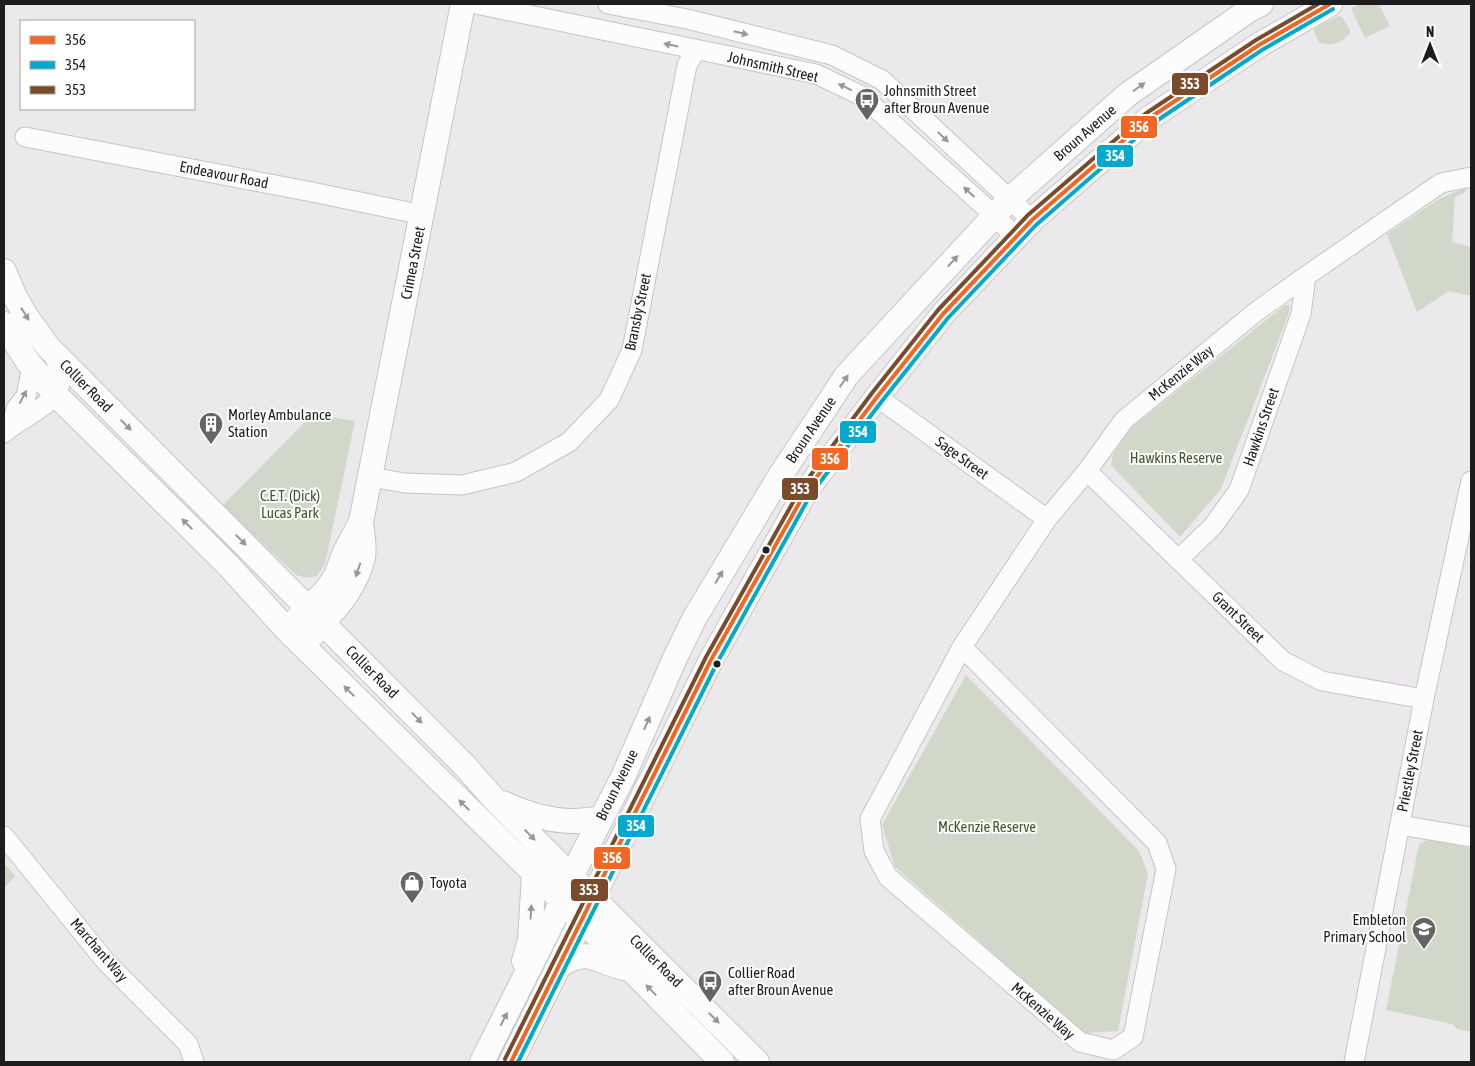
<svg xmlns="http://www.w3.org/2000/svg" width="1475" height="1066" font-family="'Asap Condensed',sans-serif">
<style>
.green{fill:#d1d8ca}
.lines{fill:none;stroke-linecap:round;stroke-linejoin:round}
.minor-casing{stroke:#c6c5c6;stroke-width:21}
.major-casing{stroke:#c6c5c6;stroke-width:26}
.minor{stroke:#fcfcfc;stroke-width:19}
.major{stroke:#fcfcfc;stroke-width:24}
.bus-1-casing{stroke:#fff;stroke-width:8}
.bus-2-casing{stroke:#fff;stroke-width:8}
.bus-3-casing{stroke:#fff;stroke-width:8}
.bus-1{stroke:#f26522;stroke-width:4}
.bus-2{stroke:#00a9ce;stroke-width:4}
.bus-3{stroke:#7a4b2a;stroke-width:4}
.oneway{fill:#989798}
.bus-dot{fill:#1e1c1e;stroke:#fff;stroke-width:2}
.labels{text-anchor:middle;stroke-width:4;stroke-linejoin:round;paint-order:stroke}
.street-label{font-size:15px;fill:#1e1c1e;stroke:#fff}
.poi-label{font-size:15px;fill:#1e1c1e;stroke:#fff;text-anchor:start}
.park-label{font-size:15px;fill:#43592a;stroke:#fff}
.line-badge{stroke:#fff;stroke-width:2}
.badge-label{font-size:14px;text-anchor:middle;font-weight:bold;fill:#fff}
</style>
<rect width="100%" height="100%" fill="#ebe9ec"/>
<!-- green -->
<path class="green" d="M1359,4H1379L1390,26L1365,38L1352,11V8Z
M1338,16L1342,17L1350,30V34C1342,42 1331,48 1319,42L1313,29Z
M1465,188L1466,192L1455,197L1452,242L1471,247V296L1449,291L1417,312L1387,234L1439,199Z
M1285,305H1288L1290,307L1288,316L1221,489L1180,537L1111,465L1113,454L1132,427Z
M313,414L355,421L325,564L317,576L306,578L296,575L222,506Z
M966,675L1139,851L1148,874L1118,1031L1084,1033L895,867L882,825Z
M1429,839L1471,848V1032L1457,1029L1452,1024L1386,1010L1419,844Z
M4,863L15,876L4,888Z"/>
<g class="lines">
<defs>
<path id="minor" d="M476,4L816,74L862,96L995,216L1016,238
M608,4L687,19L832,55L882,80L1032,220
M25,137L312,192L423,215
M877,397L1047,519
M12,425L16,409L26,396L32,367
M4,433C18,419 59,405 60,381C60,372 56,362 54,354
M1087,471L1283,661L1322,681L1424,699
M370,477L405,483L462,485L516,472L569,442L609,400L632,350L687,65L696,50
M1179,559L1213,526L1239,490L1301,314L1306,276
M962,647L1157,843L1166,869L1133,1037L1113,1050L1080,1042L888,877L874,851L870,819L962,647L1047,519L1087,471L1124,420L1257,311L1306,276L1441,183L1471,177
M1400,825L1471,837
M4,836L107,963L188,1044L194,1062
M1354,1062L1424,699L1471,481"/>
<path id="major" d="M4,271L14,295L26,316L48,347L466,767L495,800L757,1062
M4,324L28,362L55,394L228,565L287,630L598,936L722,1062
M297,619L325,592L336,576L344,554L361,522L463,4
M313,634C334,610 356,589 363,557C365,546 362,532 361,522
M503,803C533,817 568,826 601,818
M524,961L530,940L534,874
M559,965C592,947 593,961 624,968
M482,1062L554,919L571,877L623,777L675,658L694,619L778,479L847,375L1010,199L1127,95L1249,10L1261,4
M511,1062L711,660L806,491L877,397L943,314L1032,220L1148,119L1259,45L1330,4"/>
</defs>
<!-- minor casing -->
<use href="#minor" class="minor-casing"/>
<!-- major casing -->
<use href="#major" class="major-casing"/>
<!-- minor -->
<use href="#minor" class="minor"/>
<!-- major -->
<use href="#major" class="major"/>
<defs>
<path id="bus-1" d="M511,1062L711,660L806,491L877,397L943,314L1032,220L1148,119L1259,45L1330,4"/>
<path id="bus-2" d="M518,1062L717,663L811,494L882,401L948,318L1036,225L1152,124L1262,50L1333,9"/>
<path id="bus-3" d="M505,1059L706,657L801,488L872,393L938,310L1028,215L1145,114L1256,40L1318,4"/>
</defs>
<!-- bus-1 casing -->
<use href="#bus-1" class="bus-1-casing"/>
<!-- bus-2 casing -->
<use href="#bus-2" class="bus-2-casing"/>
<!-- bus-3 casing -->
<use href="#bus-3" class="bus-3-casing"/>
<!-- bus-1 -->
<use href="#bus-1" class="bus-1"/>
<!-- bus-2 -->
<use href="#bus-2" class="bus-2"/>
<!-- bus-3 -->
<use href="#bus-3" class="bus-3"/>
</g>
<!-- one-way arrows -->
<defs><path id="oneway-solid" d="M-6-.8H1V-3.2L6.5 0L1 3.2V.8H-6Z" transform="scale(1.25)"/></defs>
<g class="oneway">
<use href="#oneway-solid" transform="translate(741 33) rotate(14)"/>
<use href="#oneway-solid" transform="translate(671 45) rotate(-168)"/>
<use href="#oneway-solid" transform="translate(845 87) rotate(-154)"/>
<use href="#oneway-solid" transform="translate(1139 87) rotate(-35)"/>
<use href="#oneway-solid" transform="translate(943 137) rotate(43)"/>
<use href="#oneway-solid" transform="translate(969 192) rotate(-138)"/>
<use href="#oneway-solid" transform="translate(953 261) rotate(-47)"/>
<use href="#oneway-solid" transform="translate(25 314) rotate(58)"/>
<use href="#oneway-solid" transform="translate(844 381) rotate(-55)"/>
<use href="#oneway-solid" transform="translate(23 397) rotate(-62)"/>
<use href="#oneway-solid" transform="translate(126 425) rotate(45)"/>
<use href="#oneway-solid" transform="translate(187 524) rotate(-135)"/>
<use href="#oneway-solid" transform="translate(241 540) rotate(45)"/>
<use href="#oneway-solid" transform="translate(358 570) rotate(109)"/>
<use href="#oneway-solid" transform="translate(719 577) rotate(-59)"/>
<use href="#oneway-solid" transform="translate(349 691) rotate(-135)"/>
<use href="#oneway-solid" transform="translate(417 718) rotate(46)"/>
<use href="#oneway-solid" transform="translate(647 723) rotate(-66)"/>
<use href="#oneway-solid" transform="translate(464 805) rotate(-135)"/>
<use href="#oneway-solid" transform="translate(530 835) rotate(45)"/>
<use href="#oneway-solid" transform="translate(531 912) rotate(-86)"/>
<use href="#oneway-solid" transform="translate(651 990) rotate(-134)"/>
<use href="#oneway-solid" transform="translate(714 1018) rotate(45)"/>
<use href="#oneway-solid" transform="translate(504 1019) rotate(-63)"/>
</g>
<!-- icons -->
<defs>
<symbol id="bus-pin" viewBox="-11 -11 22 30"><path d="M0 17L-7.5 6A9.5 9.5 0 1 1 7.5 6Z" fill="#666466" stroke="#fff"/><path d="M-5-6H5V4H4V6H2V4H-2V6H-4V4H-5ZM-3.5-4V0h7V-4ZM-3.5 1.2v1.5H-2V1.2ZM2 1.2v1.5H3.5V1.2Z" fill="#fff"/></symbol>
<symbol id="building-pin" viewBox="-11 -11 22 30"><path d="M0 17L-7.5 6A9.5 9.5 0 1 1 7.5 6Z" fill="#666466" stroke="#fff"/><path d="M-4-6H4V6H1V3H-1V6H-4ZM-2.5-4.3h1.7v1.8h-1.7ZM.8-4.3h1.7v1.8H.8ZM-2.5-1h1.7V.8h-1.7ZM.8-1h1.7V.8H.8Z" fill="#fff"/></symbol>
<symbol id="shop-pin" viewBox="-11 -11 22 30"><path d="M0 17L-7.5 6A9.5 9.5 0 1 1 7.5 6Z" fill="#666466" stroke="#fff"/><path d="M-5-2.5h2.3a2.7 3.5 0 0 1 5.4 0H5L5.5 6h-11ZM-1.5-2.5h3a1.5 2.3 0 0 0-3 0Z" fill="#fff"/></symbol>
<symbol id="school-pin" viewBox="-11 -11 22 30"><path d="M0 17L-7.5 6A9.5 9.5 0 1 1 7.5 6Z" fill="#666466" stroke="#fff"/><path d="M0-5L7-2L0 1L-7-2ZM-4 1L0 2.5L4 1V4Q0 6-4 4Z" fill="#fff"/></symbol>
</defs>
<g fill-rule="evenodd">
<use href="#bus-pin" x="853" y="86" width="28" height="38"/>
<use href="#building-pin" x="197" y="410" width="28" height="38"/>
<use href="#shop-pin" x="398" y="869" width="28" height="38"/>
<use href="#school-pin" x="1410" y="915" width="28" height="38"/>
<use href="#bus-pin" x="696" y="968" width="28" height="38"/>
</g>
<!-- markers -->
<g class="bus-dot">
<circle cx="766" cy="550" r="4.5"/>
<circle cx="717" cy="664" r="4.5"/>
</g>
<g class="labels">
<!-- street labels -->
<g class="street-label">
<text transform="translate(773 67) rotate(13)" y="5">Johnsmith Street</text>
<text transform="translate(1085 133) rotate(-41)" y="5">Broun Avenue</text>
<text transform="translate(224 175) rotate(11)" y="5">Endeavour Road</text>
<text transform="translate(413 263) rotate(-79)" y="5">Crimea Street</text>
<text transform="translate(638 312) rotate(-78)" y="5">Bransby Street</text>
<text transform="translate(1181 373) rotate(-39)" y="5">McKenzie Way</text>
<text transform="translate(86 386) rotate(45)" y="5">Collier Road</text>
<text transform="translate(1261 427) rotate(-71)" y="5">Hawkins Street</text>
<text transform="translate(811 430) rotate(-56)" y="5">Broun Avenue</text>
<text transform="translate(962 458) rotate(36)" y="5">Sage Street</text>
<text transform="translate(1238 617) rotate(44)" y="5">Grant Street</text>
<text transform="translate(372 672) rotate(45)" y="5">Collier Road</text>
<text transform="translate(1410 771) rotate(-79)" y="5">Priestley Street</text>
<text transform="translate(617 785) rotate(-64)" y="5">Broun Avenue</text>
<text transform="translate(99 950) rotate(49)" y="5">Marchant Way</text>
<text transform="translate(656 961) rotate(45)" y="5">Collier Road</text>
<text transform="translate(1043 1011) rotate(41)" y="5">McKenzie Way</text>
</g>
<!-- poi labels -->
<g class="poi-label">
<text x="884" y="96">Johnsmith Street<tspan x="884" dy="17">after Broun Avenue</tspan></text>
<text x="228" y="420">Morley Ambulance<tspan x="228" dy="17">Station</tspan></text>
<text x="430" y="888">Toyota</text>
<text x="1406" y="925" text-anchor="end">Embleton<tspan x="1406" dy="17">Primary School</tspan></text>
<text x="728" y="978">Collier Road<tspan x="728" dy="17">after Broun Avenue</tspan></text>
</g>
<!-- park labels -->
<g class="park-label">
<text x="1176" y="463">Hawkins Reserve</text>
<text x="290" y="501">C.E.T. (Dick)<tspan x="290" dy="17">Lucas Park</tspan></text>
<text x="987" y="832">McKenzie Reserve</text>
</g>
</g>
<g class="line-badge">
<rect x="1171" y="72" width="38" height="24" rx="5" fill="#7a4b2a"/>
<rect x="1120" y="115" width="38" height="24" rx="5" fill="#f26522"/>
<rect x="1096" y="144" width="38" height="24" rx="5" fill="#00a9ce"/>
<rect x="839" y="420" width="38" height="24" rx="5" fill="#00a9ce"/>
<rect x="811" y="447" width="38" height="24" rx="5" fill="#f26522"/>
<rect x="781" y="477" width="38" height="24" rx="5" fill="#7a4b2a"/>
<rect x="617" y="814" width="38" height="24" rx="5" fill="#00a9ce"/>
<rect x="593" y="846" width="38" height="24" rx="5" fill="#f26522"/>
<rect x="570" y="878" width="39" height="24" rx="5" fill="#7a4b2a"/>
</g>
<g class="badge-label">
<text x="1190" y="89">353</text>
<text x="1139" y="132">356</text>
<text x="1115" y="161">354</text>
<text x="858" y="437">354</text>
<text x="830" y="464">356</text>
<text x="800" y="494">353</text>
<text x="636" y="831">354</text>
<text x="612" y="863">356</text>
<text x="589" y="895">353</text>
</g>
<!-- border -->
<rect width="1475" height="1066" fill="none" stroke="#1e1c1e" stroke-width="10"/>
<!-- legend -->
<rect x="20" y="20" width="175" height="90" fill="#ffffff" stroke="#a5a4a5"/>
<rect x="30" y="36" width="25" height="8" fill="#f26522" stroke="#a5a4a5"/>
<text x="65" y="45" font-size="15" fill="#1e1c1e">356</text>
<rect x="30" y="61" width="25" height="8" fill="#00a9ce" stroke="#a5a4a5"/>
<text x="65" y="70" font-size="15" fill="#1e1c1e">354</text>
<rect x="30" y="86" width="25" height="8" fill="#7a4b2a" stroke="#a5a4a5"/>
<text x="65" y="95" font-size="15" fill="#1e1c1e">353</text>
<!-- north arrow -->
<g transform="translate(1430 45)" stroke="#ffffff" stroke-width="4" paint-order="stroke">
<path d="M0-4L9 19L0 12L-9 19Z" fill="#1e1c1e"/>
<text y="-8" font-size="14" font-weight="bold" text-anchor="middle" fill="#1e1c1e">N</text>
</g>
</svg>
